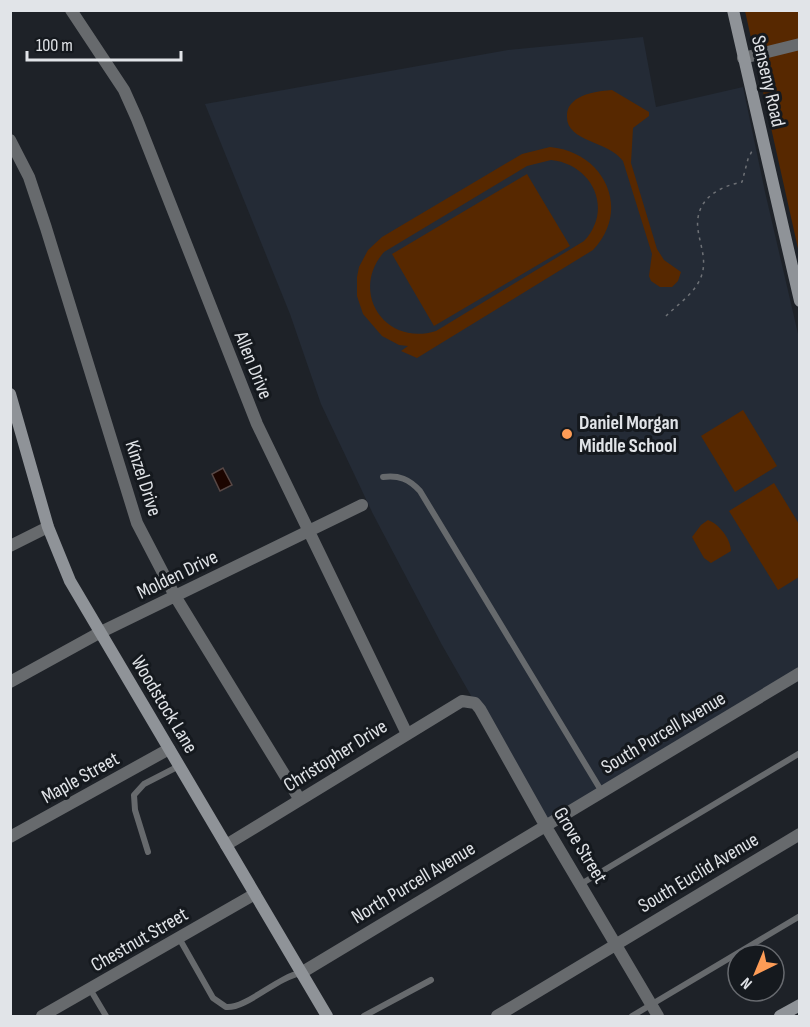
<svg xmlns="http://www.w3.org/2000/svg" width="810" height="1027" font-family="'Sofia Sans Condensed',sans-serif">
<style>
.built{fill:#242b36}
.green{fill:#572800;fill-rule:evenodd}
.water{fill:#1c0500;stroke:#574846;stroke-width:1.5}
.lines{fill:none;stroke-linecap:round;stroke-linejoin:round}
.path{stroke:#6e7176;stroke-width:1.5;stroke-dasharray:3 4.5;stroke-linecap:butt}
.lane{stroke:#676a6d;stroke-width:6}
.street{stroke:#676a6d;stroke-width:12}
.secondary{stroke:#8f9398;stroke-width:12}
.poi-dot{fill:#fd9c56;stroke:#15191e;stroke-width:2}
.labels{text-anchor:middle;stroke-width:6;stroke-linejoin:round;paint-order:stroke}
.street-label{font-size:20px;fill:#e1e4e8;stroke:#15191e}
.poi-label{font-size:20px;font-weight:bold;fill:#e1e4e8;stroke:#15191e;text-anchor:start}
</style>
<rect width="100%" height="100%" fill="#1e2228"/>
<!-- built -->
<path class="built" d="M643,37L656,107L743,87L765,192L799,338V673L545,825L442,645L373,514L321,404L290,314L205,104L508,50Z"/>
<!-- green -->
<path class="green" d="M745,11H799V253Z
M612,90L649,112V116L633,128L631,163L657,249L664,260L681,272L678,281L672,287H660L651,281L649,276L652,254L623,161C608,140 566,142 567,116C567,111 568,107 572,103C581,93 599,91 612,90Z
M550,147C604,152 632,209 593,250L417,358L401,351L408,346L399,345L382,336L363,314L357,296V277L359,267L368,250L382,237L522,154ZM551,160C592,164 614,209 584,241L436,331C385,347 349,292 384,252L527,166Z
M527,174L570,246L434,326L392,254Z
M743,410L777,466L735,492L701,436Z
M774,483L799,524V577L778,590L729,511Z
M708,520C719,524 731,539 731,551L711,563L704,558L692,537L701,525Z"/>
<!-- water -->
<path class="water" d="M223,468L232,485L220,491L212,474Z"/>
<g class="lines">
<!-- path -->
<path class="path" d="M666,316C678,304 697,292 702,274C708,255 695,235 698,218C701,196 722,186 742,182L748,159L753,149"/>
<!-- lane -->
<path class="lane" d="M383,477C399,475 409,479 420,491L602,792
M148,852L135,810L134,795L144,784L179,766
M581,884L800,753
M179,938L213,998L226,1007C246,1009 277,977 301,973
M90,989L106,1016
M364,1016L431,980
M632,1016L800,916"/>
<!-- street -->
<path class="street" d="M71,10L124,90L137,119L257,424L407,734
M743,58L800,44
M10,140L29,177L46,228L137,523L175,596L300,800
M10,546L48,527
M10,682L99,633L362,505
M10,837L169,749
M226,845L462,701L475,703L480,709L545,825L658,1016
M301,973L800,673
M42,1016L255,894
M497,1016L800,834"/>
<!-- secondary -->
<path class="secondary" d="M733,10L800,301
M10,394L48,527L70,581L327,1016
M780,1016L800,1005"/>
</g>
<!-- markers -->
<circle class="poi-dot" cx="567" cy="434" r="6"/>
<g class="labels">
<!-- street labels -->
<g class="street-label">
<text transform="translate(769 81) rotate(77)" y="7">Senseny Road</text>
<text transform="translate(254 365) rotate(68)" y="7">Allen Drive</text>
<text transform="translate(144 478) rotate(72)" y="7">Kinzel Drive</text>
<text transform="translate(177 574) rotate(-26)" y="7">Molden Drive</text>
<text transform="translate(165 704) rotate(59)" y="7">Woodstock Lane</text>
<text transform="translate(663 732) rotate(-31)" y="7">South Purcell Avenue</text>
<text transform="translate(335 755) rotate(-32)" y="7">Christopher Drive</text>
<text transform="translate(80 777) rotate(-29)" y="7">Maple Street</text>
<text transform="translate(581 845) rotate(59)" y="7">Grove Street</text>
<text transform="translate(698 872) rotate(-31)" y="7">South Euclid Avenue</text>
<text transform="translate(413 882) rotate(-31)" y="7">North Purcell Avenue</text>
<text transform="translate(139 939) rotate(-30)" y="7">Chestnut Street</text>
</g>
<!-- poi labels -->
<g class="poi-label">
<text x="579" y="429">Daniel Morgan<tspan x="579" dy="23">Middle School</tspan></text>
</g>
</g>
<!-- border -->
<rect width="810" height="1027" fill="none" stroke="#e1e4e8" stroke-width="24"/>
<!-- north arrow -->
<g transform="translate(756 973) rotate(223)"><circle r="28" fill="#15191e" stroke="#676a6f" stroke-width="1.5"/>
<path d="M0-4.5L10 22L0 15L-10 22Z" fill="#fd9c56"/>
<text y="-9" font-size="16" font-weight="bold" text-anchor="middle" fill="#e1e4e8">N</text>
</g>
<!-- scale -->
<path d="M27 51v9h154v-9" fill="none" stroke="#e1e4e8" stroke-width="3"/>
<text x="36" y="51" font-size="18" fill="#e1e4e8" stroke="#15191e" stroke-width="4.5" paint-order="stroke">100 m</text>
</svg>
